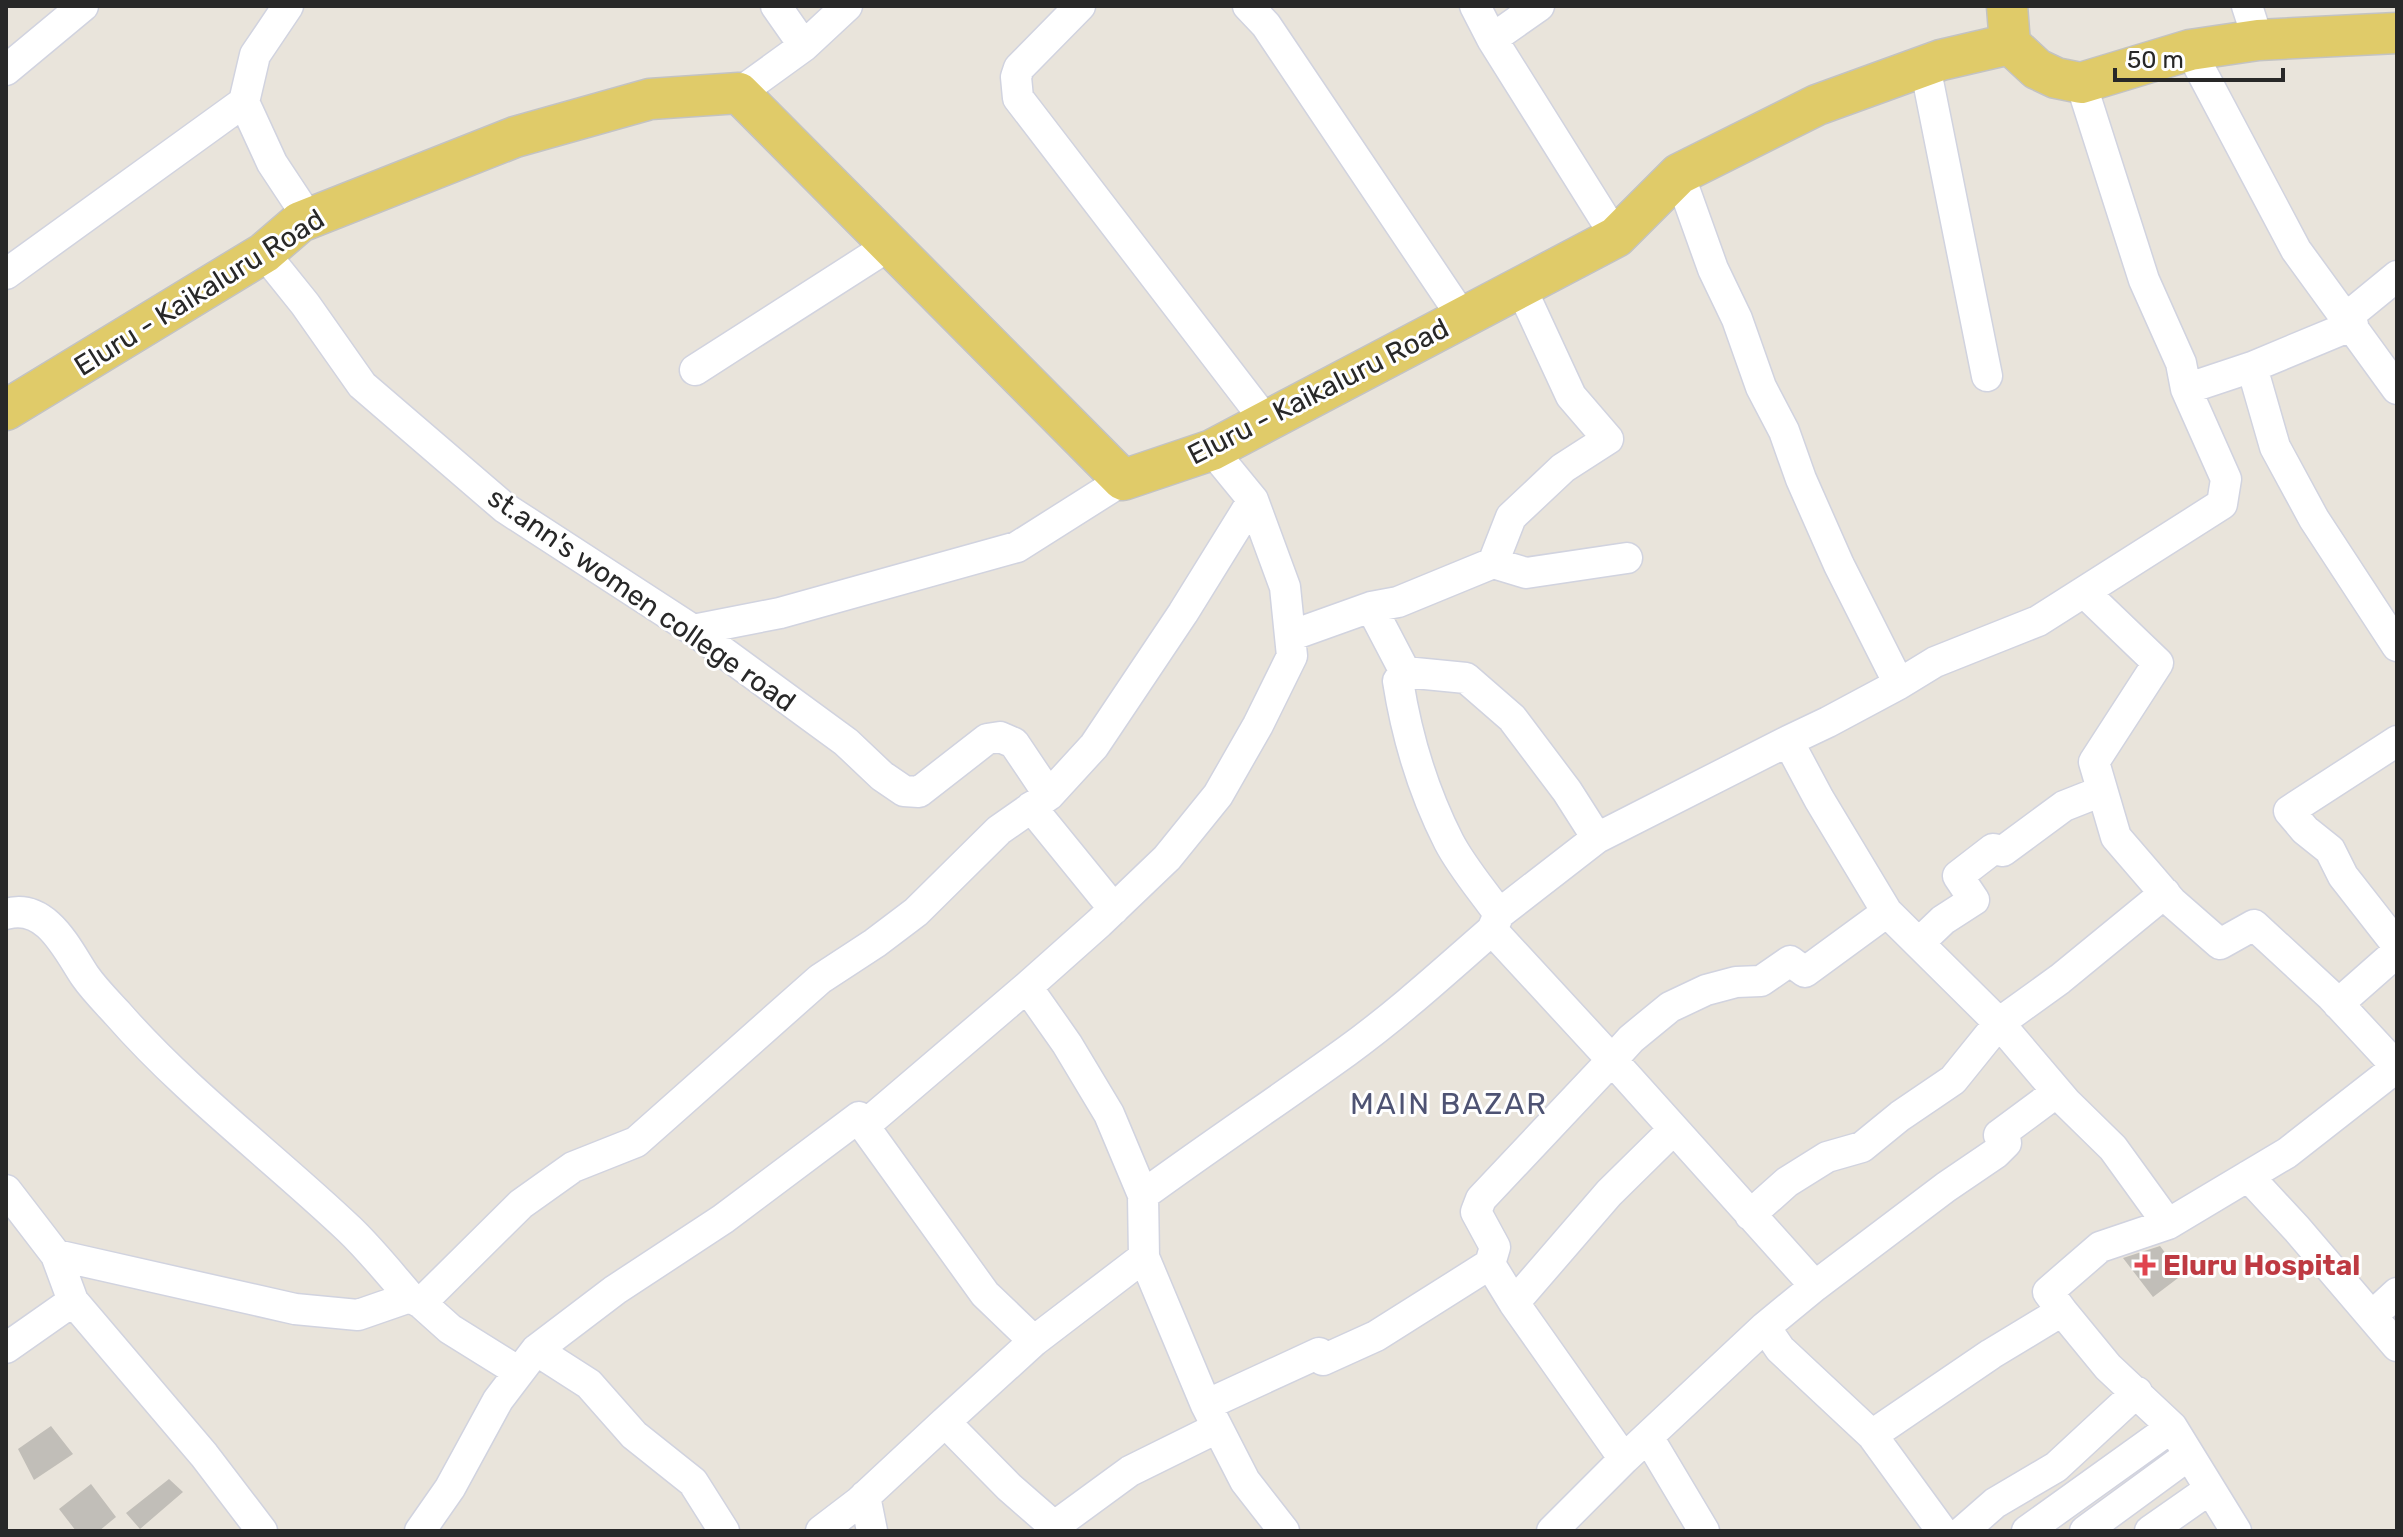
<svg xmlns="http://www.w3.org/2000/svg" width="2403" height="1537" font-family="Rubik,sans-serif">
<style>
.building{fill:#c1beb8}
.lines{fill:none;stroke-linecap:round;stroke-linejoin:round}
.minor-casing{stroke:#d1d3df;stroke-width:33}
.major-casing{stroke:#c3c3c3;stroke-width:43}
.minor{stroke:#fff;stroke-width:30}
.major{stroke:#e0cb69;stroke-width:40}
.health-dot{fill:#e0444e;stroke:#fff;stroke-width:3}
.labels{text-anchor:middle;stroke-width:6;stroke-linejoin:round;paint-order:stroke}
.street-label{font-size:28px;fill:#282828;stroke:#fff}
.health-label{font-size:28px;font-weight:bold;fill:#be3a42;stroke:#fff;text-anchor:start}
.neighbourhood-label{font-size:30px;letter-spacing:2px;fill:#4e5373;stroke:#fff}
</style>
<rect width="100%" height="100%" fill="#e9e4db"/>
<!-- building -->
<path class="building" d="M2160,1246L2182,1275L2153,1297L2123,1258Z
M51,1426L73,1454L34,1480L18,1449Z
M169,1479L183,1492L140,1529L126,1513Z
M91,1484L116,1517L99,1531H76L59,1509Z"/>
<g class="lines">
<defs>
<path id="minor" d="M288,6L255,55L244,102L272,163L309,219
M776,6L804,46L847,6
M1080,6L1019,68L1016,77L1018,98L1266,421
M1248,6L1266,25L1463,318
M1475,6L1492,39L1616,237
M2247,6L2258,40
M1492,39L1539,6
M2190,50L2296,250L2397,389
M1925,66L1987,376
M6,70L83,6
M739,93L804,46
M1679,174L1713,269L1737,319L1761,387L1784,431L1801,479L1839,565L1899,684L1935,662L2038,621L2222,504L2226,479L2186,389L2181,363L2144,280L2081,83
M264,253L305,304L362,385L505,508L693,630L846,742L882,776L904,791L919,792L987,739L1000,737L1014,743L1049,795
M6,274L244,102
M2347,317L2397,276
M2353,325L2252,367L2275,447L2314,519L2397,646
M695,370L890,245
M2186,389L2252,367
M1212,450L1253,500L1285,587L1292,656L1258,725L1218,795L1167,858L1099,923L1027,987L1067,1044L1109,1114L1143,1195C1210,1146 1279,1100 1347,1051C1398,1014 1445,971 1492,930
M1493,563L1511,517L1563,468L1608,439L1571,396L1521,288
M2084,592L2158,663L2094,762L2116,837L2172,902L2220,944L2254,925L2331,996L2397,1067
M1371,607L1405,672
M693,630L780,613L1017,547L1123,480
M1290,636L1371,607L1398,602L1493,563L1526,573L1627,558
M2397,741L2289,811L2305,830L2330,850L2343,876L2397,945
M1031,807L1114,909
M2165,893L2060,979L1999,1023L2066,1102L2113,1148L2168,1224
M1887,912L1805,972L1790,961L1761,981L1736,982L1706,990L1670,1007L1631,1039L1612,1060L1815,1286L1765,1327L1780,1349L1872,1435L1991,1354L2062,1311L2048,1292L2100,1247L2168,1224L2287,1153L2397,1067
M6,914C46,902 67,949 85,976C94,989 106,1001 117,1013C187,1093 272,1156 349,1229C371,1250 390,1274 410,1297L421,1303
M1499,914C1482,890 1462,867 1449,842C1422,789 1407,738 1398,681L1405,672L1466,678L1512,718L1567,791L1597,838
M1919,943L1943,920L1974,900L1958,876L1993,849L2003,851L2064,806L2102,791
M1027,987L864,1126L985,1294L1034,1341L1144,1257
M2338,1004L2397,952
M2248,1176L2297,1229L2397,1346
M6,1190L56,1255L73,1301L204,1455L262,1531
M1143,1195L1144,1257L1206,1405L1245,1481L1284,1531
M1750,1215L1787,1182L1827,1157L1862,1147L1900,1116L1953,1080L1999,1023L1887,912L1819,799L1788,741L1828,722L1899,684
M56,1255L295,1309L358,1315L410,1297
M1490,1264L1514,1303L1609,1193L1673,1130
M1815,1286L1946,1187L1996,1153L2006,1143L1999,1135L2057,1092
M1514,1303L1624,1459
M2062,1311L2108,1367L2172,1427L2236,1531
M2372,1316L2397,1293
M1034,1341L945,1422L1009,1487L1048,1521L1053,1531
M6,1348L73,1301
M536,1350L589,1384L634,1435L693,1482L724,1531
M519,1372L450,1329L421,1303L521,1204L573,1167L636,1142L820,979L875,943L916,912L999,830L1049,795L1094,746L1183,613L1253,500
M1206,1405L1319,1353L1323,1360L1376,1336L1490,1264L1495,1247L1476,1212L1481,1199L1612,1060L1492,930L1499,914L1597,838L1788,741
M1872,1435L1942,1531
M1648,1437L1704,1531
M865,1496L872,1531
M1052,1528L1130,1471L1217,1428
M420,1531L450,1488L498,1400L536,1350L615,1290L723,1219L859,1117L864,1126
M821,1531L859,1502L945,1422
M1552,1531L1624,1459L1765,1327
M1963,1531L1995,1503L2056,1467L2137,1392
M2027,1531L2172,1427
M2085,1531L2189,1455
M2150,1531L2210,1489"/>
<path id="major" d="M2007,6L2010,44
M2010,44L2037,69L2056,78L2081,83L2190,50L2258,40L2397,33
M6,410L264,253L300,222L515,137L650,99L739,93L1123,480L1212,450L1616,237L1679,174L1817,105L1941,60L2010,44"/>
</defs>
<!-- minor casing -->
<use href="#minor" class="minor-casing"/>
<!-- major casing -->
<use href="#major" class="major-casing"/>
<!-- minor -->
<use href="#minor" class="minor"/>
<!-- major -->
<use href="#major" class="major"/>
</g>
<!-- markers -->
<path class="health-dot" d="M2141 1253h8v8h8v8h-8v8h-8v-8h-8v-8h8z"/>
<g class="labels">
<!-- street labels -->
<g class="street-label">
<text transform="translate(199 292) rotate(-32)" y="10">Eluru - Kaikaluru Road</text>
<text transform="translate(1318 391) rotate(-27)" y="10">Eluru - Kaikaluru Road</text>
<text transform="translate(642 599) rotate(35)" y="10">st.ann's women college road</text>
</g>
<!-- health labels -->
<g class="health-label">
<text x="2163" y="1275">Eluru Hospital</text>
</g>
<!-- neighbourhood labels -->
<g class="neighbourhood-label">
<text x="1449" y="1114">MAIN BAZAR</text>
</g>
</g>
<!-- border -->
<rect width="2403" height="1537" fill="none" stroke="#282828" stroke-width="16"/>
<!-- scale -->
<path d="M2115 68v12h168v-12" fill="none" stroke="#282828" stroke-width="4"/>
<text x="2127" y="68" font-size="24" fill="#282828" stroke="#ffffff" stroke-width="6" paint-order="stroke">50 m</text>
</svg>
